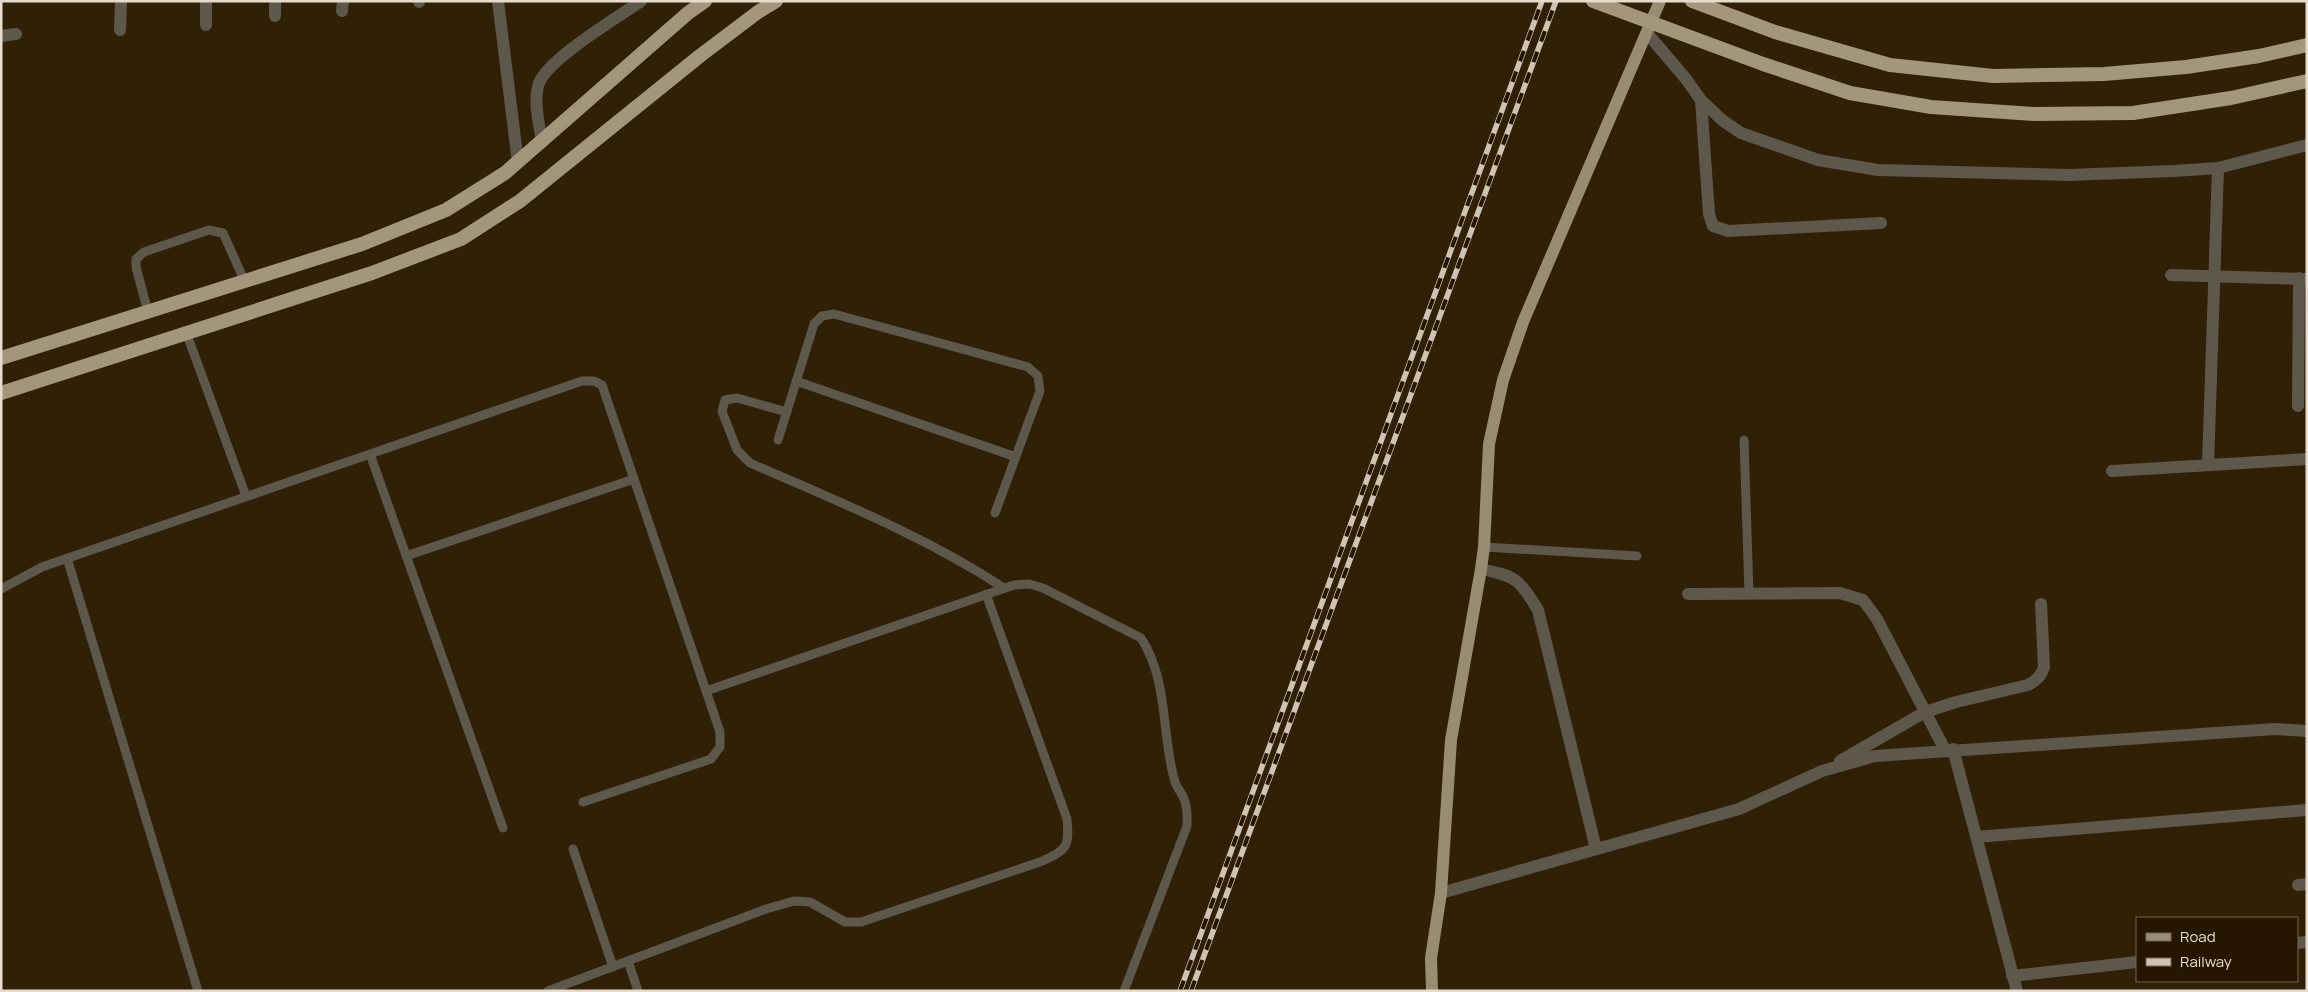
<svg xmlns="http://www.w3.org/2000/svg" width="2308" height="992" font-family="Manrope,sans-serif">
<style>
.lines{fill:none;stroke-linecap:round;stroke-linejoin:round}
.service{stroke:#5e584c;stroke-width:9}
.minor{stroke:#5e584c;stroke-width:12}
.primary{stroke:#988c72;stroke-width:12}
.trunk{stroke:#a3967a;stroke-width:14}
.rail-casing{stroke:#cfc4b3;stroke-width:5.5}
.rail{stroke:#261600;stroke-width:4;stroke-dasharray:11;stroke-linecap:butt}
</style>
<rect width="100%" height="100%" fill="#302006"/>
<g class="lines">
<!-- service -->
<path class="service" d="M148,312L136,267V259L144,252L209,230L223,233L245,282
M186,332L246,496
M796,381L1016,457
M787,412L737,398L725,400L722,411L737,450L750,463C837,501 925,536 1004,588
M778,440L814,324L822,316L834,314L1028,367L1038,376L1040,391L995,513
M1744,440L1749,593
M370,454L503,828
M1484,547L1637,556
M406,556L634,479
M67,558L198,991
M1,589L42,567L582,381H594L602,385L720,732V747L711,759L583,802
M706,691L1014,585L1029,584L1043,588L1141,638C1169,681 1161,735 1175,782C1177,788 1182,793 1184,799C1188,807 1187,817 1187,826L1124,991
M573,849L613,967
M628,961L638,991
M548,991L766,909L794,901L810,902L845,922H861L1040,862C1066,850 1070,848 1067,819L986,594"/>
<!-- minor -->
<path class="minor" d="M206,1V25
M275,1V16
M498,1L518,163
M419,2V1
M342,11L343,1
M120,30L121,1
M1647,33L1686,79L1701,100L1722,120L1741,133L1818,160L1878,170L2069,175L2174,171L2218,168L2307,145
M1,36L16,34
M1701,100L1709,214L1713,226L1728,231L1881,223
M542,141C539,124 533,100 539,83C549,58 617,18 641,1
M2171,275L2307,279
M2298,406L2299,278
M2208,465L2218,168
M2112,471L2307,459
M1481,569C1517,577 1518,578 1538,610L1596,849
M1688,594L1840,593L1863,600L1877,619L1945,750
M1953,749L2017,991
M1840,761L1925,712L1956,702L2028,685C2037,680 2041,676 2044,667L2041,604
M1976,837L2307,810
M2298,885L2307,884
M1441,893L1739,809L1822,771L1875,756L2275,729L2307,731
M2297,943L2307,942
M2012,976L2137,962"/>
<!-- primary -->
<path class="primary" d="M1432,991L1431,958L1441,893L1451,740L1481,569L1484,547L1489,444L1503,380L1523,322L1660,1"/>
<!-- trunk -->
<path class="trunk" d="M1593,1L1763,64L1850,93L1931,107L2034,114L2133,113L2231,98L2307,81
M1692,1L1775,32L1890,65L1993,76L2104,74L2186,67L2259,56L2307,45
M1,358L362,244L446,210L505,173L688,13L705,1
M1,393L372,273L461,239L520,201L701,55L758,12L776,1"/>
<defs>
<path id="rail" d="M1180,991L1542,1
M1191,991L1556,1"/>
</defs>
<!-- rail casing -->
<use href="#rail" class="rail-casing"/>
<!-- rail -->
<use href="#rail" class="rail"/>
</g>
<!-- border -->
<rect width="2308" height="992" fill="none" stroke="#e6dbcc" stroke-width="5"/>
<!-- legend -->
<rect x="2136" y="917" width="162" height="65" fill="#261600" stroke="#736552"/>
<rect x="2146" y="933" width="25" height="8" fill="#988c72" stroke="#736552"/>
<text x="2180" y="942" font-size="15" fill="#e6dbcc">Road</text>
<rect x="2146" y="958" width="25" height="8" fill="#cfc4b3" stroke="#736552"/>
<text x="2180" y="967" font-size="15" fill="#e6dbcc">Railway</text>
</svg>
